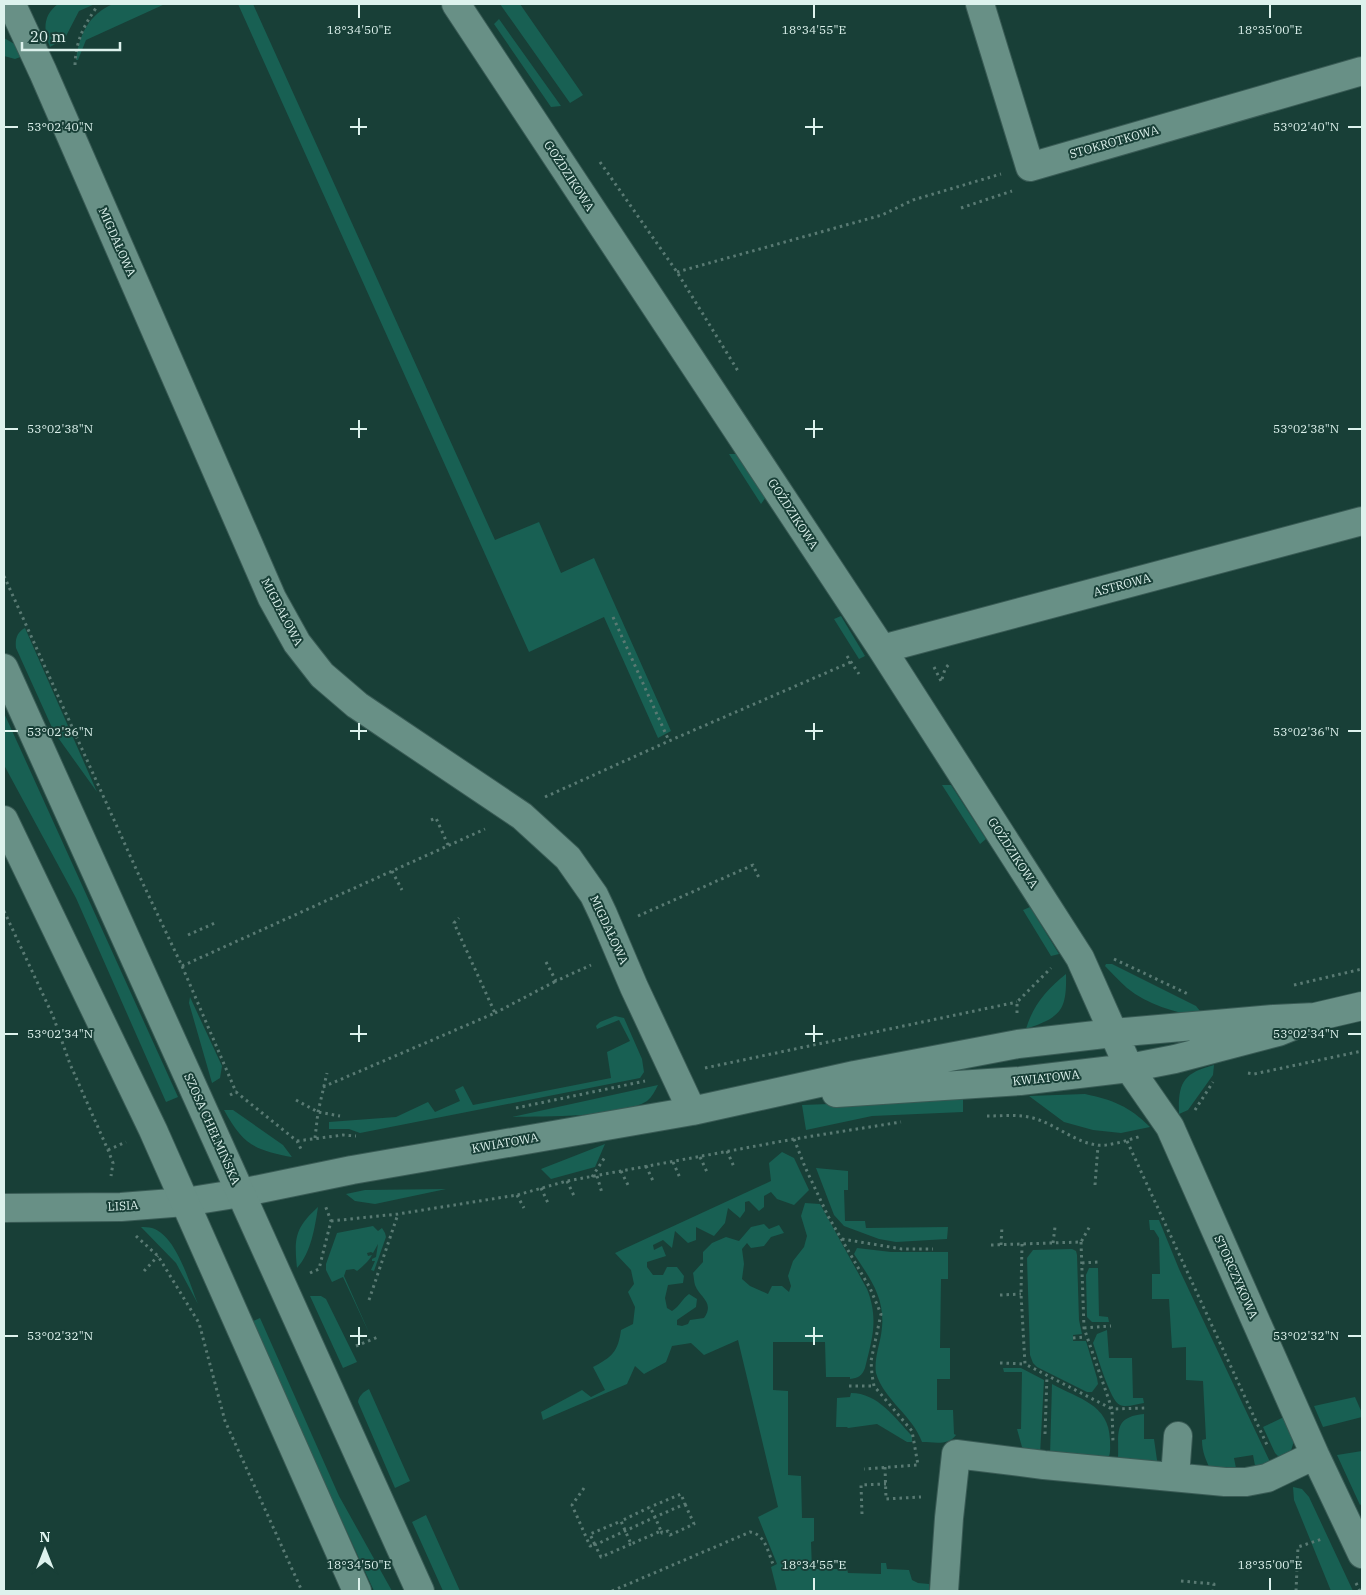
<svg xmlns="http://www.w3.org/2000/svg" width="1366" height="1595" font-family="'IBM Plex Serif',serif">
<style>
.green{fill:#186053}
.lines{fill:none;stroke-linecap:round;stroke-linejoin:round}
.minor-casing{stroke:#395b55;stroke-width:30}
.secondary-casing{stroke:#395b55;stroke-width:30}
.path{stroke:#597a73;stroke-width:3;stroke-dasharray:2.5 4;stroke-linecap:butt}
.minor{stroke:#689086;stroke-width:28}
.secondary{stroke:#689086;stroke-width:28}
.ticks{fill:none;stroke:#ddf2ed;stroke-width:2}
.labels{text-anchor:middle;stroke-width:4;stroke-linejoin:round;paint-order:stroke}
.street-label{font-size:12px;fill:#ddf2ed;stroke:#183f37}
.ticks-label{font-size:12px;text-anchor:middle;fill:#ddf2ed;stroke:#183f37;stroke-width:4;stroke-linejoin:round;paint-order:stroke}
</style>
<rect width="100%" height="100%" fill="#183f37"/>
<!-- green -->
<path class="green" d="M58,4H95L79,11L65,38L50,47C43,30 43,15 58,4Z
M113,4H165L86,40L78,60H76C79,35 89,14 113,4Z
M238,4H253L495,540L539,522L561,573L594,558L671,731L658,738L604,617L529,652Z
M500,4H520L583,95L570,103Z
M499,19L561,106L551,107L494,24Z
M4,38L18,46L23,56L15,59L4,56Z
M729,454H739L766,497L761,504Z
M841,616L865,656L859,659L834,619Z
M25,628L97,792L54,732L16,648C15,639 17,632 25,628Z
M4,713L178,1097L166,1102L76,898L4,765Z
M942,785H951L986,839L980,844Z
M1030,907L1059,954L1051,956L1023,910Z
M1106,964H1112L1196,1006L1200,1011V1017C1174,1012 1148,1005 1127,988C1119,981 1112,973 1105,966Z
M1066,974C1067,1012 1060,1017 1026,1029C1033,1005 1047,989 1066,974Z
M190,997L222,1066L220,1078L212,1083L189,1003Z
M615,1016L624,1018L642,1059L644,1072L640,1078L360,1133L349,1129H329V1122L396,1117L428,1102L435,1112L460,1101L455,1090L463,1086L473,1105L611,1078L607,1052L630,1041L619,1020L597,1029L596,1026L600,1022Z
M1214,1065L1213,1075L1188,1110L1179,1114C1178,1083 1183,1073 1214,1065Z
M658,1085C655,1091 652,1097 647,1101C620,1118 546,1116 512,1117Z
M1085,1094C1113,1100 1129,1106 1150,1127L1121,1133L1093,1130L1064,1122L1029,1096Z
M963,1099V1112L872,1116L806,1130L802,1105Z
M224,1110H233L283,1145L292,1157C255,1150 243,1145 224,1110Z
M605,1144L595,1167L551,1179L541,1169Z
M782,1152L794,1158L809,1190L794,1205L777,1199L771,1192L764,1196V1207L759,1211L749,1201L745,1202V1211L740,1218L728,1208L725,1223L714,1236L696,1227V1240L688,1243L675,1231L672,1248L663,1240L653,1245L654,1250L662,1246L666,1256L647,1262V1267L653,1275H663L667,1267H677L684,1276L683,1283L668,1285L665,1298L667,1308L672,1311C680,1306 682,1299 689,1294L697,1299L696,1307L677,1320V1325L682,1326L688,1324L690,1320L704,1318C715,1302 700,1298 695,1285C694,1282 694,1277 693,1273L703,1262V1252L712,1243L726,1237L739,1241L751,1227L764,1224L769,1229L779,1225L784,1233L771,1237L764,1246L751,1248L747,1243L742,1249L744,1264L742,1279L750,1286L768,1294L772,1286H782L789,1292L791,1286L788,1276L793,1261L804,1247L807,1236L801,1216L805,1203L820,1204L867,1289C879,1319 872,1339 865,1368C862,1376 858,1378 850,1379V1377H826L825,1342H773V1390L788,1391V1475L801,1476L802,1518H814V1541L811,1542L812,1569H847L848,1573L881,1574V1563H886L887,1569L909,1570L912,1580L918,1583L929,1584V1591H777L771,1567L777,1564L758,1517L778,1507L738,1340L704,1355L691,1343L672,1346L666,1362L644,1374L635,1366L627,1384L543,1420L541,1412L582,1390L591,1397L605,1390L593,1367C612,1357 618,1352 621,1330L633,1324L635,1307L628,1292L634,1284L631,1270L615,1253L771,1181L769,1163Z
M816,1168L848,1171V1190H844L845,1221H865L866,1228L948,1227L947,1239L896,1242L879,1239L844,1226L834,1215Z
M446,1189L375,1204L355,1201L346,1194L365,1190Z
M318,1207C315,1227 311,1253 297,1268C294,1238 295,1228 318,1207Z
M1149,1220H1159L1179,1269L1271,1464L1256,1471L1253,1455L1234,1458L1237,1473L1211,1471C1206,1460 1202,1452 1202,1440L1206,1439L1203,1381L1186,1380V1347L1172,1348L1169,1299H1152V1274H1160L1159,1238L1154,1230H1150Z
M373,1226L378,1231L382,1228L385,1233L386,1237L374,1271L371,1270L375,1261H372V1259L376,1257L378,1244L373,1253L371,1252L367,1253L368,1256L372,1255C369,1261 362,1267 357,1271L354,1269L346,1270L344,1276L370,1335L343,1277L332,1282L326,1270V1264L337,1233Z
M141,1227C144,1227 149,1227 152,1228C177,1236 189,1283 198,1304L176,1263Z
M857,1248L891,1252H948V1279H941L940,1348H950V1379H937V1410H953L954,1434L956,1435C948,1446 934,1442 922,1442C913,1416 884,1400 876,1373C874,1361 879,1346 881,1335C887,1301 872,1281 854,1254Z
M1072,1249L1076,1251L1077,1255L1079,1320L1082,1334L1073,1335V1341H1086L1097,1378L1098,1384L1092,1392H1087L1037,1367L1033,1363L1030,1355L1027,1258L1033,1250Z
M1089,1268H1098L1099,1316L1108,1317L1109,1322H1092L1087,1317L1086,1275Z
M310,1296H321L326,1299L357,1362L343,1368Z
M260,1318L339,1496L392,1591H374L251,1322Z
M1107,1330L1109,1358H1132L1133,1398H1143L1144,1403C1137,1404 1126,1408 1120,1405C1110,1401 1097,1354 1093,1343L1097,1334Z
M1003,1368H1021L1044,1380L1040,1455L1031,1452L1022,1447L1017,1429H1021L1022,1372H1004Z
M1052,1384C1079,1399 1109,1404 1110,1440C1110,1447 1111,1453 1108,1459L1050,1456Z
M369,1389L410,1481L395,1488L358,1402C359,1396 363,1392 369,1389Z
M851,1393C878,1393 895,1418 912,1436V1442H907L877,1424L848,1428L847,1427H836L837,1398L850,1397Z
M1355,1397L1362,1413V1417L1323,1427L1314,1406Z
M1144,1414V1439H1154L1158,1467L1119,1461L1118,1458C1119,1432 1113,1417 1144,1414Z
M1284,1417L1294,1441L1290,1454L1281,1459L1275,1453L1263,1427Z
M1362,1451V1504L1360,1505L1337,1455Z
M1293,1487L1302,1489L1309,1497L1353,1591H1331L1294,1500Z
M426,1515L460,1591H443L412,1522Z"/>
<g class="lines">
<defs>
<path id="minor" d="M456,4L882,649L1080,958L1129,1068L1170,1127L1315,1455L1362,1554
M980,4L1030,167L1362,71
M12,5L43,72L272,598L297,643L322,675L357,705L522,816L568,858L594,895L603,914L634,987L692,1111
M882,649L1362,521
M836,1093L1020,1081L1129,1068L1175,1059L1278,1032L1315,1017L1362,1006
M4,1208L121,1207L185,1202L241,1193L352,1170L692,1111L855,1075L1018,1044L1113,1033L1274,1019L1315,1017
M1175,1477L1178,1436
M944,1591L949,1518L956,1454L1044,1465L1225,1482H1246L1267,1478L1315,1455"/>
<path id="secondary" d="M4,668L420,1591
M4,820L153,1130L357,1591"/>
</defs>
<!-- minor casing -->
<use href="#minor" class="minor-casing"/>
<!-- secondary casing -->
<use href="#secondary" class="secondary-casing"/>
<!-- path -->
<path class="path" d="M75,65C76,41 83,27 96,8
M600,162L677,272L738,371
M961,208L1012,191
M677,272L882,215L913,200L1001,174
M4,576L137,871L182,966L236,1092
M613,617L669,741
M847,656L859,674
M934,667L942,683
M942,679L945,669L949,664
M545,797L669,741L851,662
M431,820L436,818L448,845
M392,871L402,890
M4,911L53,1016L70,1064L108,1150L113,1163L111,1176
M638,916L753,865L759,878
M188,935L215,923
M1114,959L1188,994
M546,962L556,981L591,965
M182,966L485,829
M1294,985L1362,969
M495,1013L556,981
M1017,1013V1002L1051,968
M705,1068L1017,1002
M1248,1073L1254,1074L1362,1051
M323,1087L495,1013L454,923L459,918
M230,1095L236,1092L297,1141L301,1149
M296,1100L318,1112L340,1116
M516,1108L645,1081
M1195,1110L1213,1082
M987,1116C1002,1116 1018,1114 1033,1118C1055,1124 1073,1141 1096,1145C1107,1147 1129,1140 1141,1136
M315,1138L318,1112L327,1073
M794,1139L805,1167L828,1216L870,1288L881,1314L871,1361L872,1375L874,1386L912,1431L918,1465L864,1469
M297,1141L343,1135L356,1136
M1127,1141L1267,1445
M108,1150L126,1142
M727,1151L734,1167
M700,1157L707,1172
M673,1162L680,1178
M646,1166L654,1183
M621,1171L629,1187
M597,1176L602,1193
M592,1177L605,1157
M567,1181L575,1198
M1095,1185L1098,1146
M541,1188L548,1203
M517,1195L524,1208
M331,1221L398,1214L517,1195L567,1181L794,1139L901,1122
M136,1236L158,1256L199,1323L225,1421L302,1591
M842,1239L902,1249H933
M1081,1242L1084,1328L1112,1409L1146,1408
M1053,1243L1055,1227
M1022,1244L1021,1294L1025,1364L1112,1409L1113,1442
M991,1245L1081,1242L1090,1226
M1001,1245L1002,1226
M1082,1263L1099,1262
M144,1271L158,1256
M310,1273L319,1269L331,1221L325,1205
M1000,1295L1021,1294
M369,1300L398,1214
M1084,1328L1111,1326
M1073,1338L1086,1337
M356,1346L378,1337
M1000,1363L1025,1364
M849,1386H874
M1045,1434L1047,1376
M885,1467L886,1499L921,1497
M584,1488L572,1505L590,1546L595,1545L590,1534L621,1521
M862,1514L861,1485L886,1484
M661,1531L662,1533L668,1531L670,1535L694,1524L685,1504
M631,1544L601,1557L595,1545L655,1517L661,1531L631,1544L621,1521L650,1507L655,1517L685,1504L681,1494L650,1507
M1181,1581L1214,1584L1213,1591
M1356,1583L1360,1591
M612,1591L750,1532C765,1534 768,1552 773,1564
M1296,1591L1298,1547L1322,1539"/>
<!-- minor -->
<use href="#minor" class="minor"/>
<!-- secondary -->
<use href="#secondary" class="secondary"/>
</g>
<!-- ticks -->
<path class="ticks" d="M359,5V18M814,5V18M1270,5V18M359,118V135M814,118V135M5,127H18M350,127H367M805,127H823M1348,127H1361M359,420V438M814,420V438M5,429H18M350,429H367M805,429H823M1348,429H1361M359,723V740M814,723V740M5,731H18M350,731H367M805,731H823M1348,731H1361M359,1025V1042M814,1025V1042M5,1034H18M350,1034H367M805,1034H823M1348,1034H1361M359,1327V1345M814,1327V1345M5,1336H18M350,1336H367M805,1336H823M1348,1336H1361M359,1578V1590M814,1578V1590M1270,1578V1590"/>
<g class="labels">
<!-- street labels -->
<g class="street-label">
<text transform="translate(1114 142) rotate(-16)" y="4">STOKROTKOWA</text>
<text transform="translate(569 176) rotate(57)" y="4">GOŹDZIKOWA</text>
<text transform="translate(117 242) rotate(66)" y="4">MIGDAŁOWA</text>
<text transform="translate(793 514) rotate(57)" y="4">GOŹDZIKOWA</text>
<text transform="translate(1122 585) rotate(-15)" y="4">ASTROWA</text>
<text transform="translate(282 612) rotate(62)" y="4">MIGDAŁOWA</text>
<text transform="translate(1013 853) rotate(57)" y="4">GOŹDZIKOWA</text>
<text transform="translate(609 930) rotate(65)" y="4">MIGDAŁOWA</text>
<text transform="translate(1046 1078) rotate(-6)" y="4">KWIATOWA</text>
<text transform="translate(212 1129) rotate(66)" y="4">SZOSA CHEŁMIŃSKA</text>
<text transform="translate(505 1143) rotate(-10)" y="4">KWIATOWA</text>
<text transform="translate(123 1206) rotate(-3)" y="4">LISIA</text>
<text transform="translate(1236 1277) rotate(66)" y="4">STORCZYKOWA</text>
</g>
</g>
<g class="ticks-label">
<text x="359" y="34">18°34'50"E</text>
<text x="814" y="34">18°34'55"E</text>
<text x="1270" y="34">18°35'00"E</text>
<text x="60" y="131">53°02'40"N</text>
<text x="1306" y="131">53°02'40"N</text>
<text x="60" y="433">53°02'38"N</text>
<text x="1306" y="433">53°02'38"N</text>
<text x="60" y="736">53°02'36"N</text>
<text x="1306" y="736">53°02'36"N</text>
<text x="60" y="1038">53°02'34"N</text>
<text x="1306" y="1038">53°02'34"N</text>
<text x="60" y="1340">53°02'32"N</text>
<text x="1306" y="1340">53°02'32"N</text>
<text x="359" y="1569">18°34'50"E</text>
<text x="814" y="1569">18°34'55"E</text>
<text x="1270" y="1569">18°35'00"E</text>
</g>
<!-- border -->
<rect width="1366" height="1595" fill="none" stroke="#ddf2ed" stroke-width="10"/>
<!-- north arrow -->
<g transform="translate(45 1550)" stroke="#183f37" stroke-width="4" paint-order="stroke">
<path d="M0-4L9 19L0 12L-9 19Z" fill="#ddf2ed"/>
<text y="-8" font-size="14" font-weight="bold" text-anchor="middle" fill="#ddf2ed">N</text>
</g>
<!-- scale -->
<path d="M22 42v8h98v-8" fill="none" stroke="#ddf2ed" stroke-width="2.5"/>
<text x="30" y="42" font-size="15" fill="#ddf2ed" stroke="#183f37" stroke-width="4" paint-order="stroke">20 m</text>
</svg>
